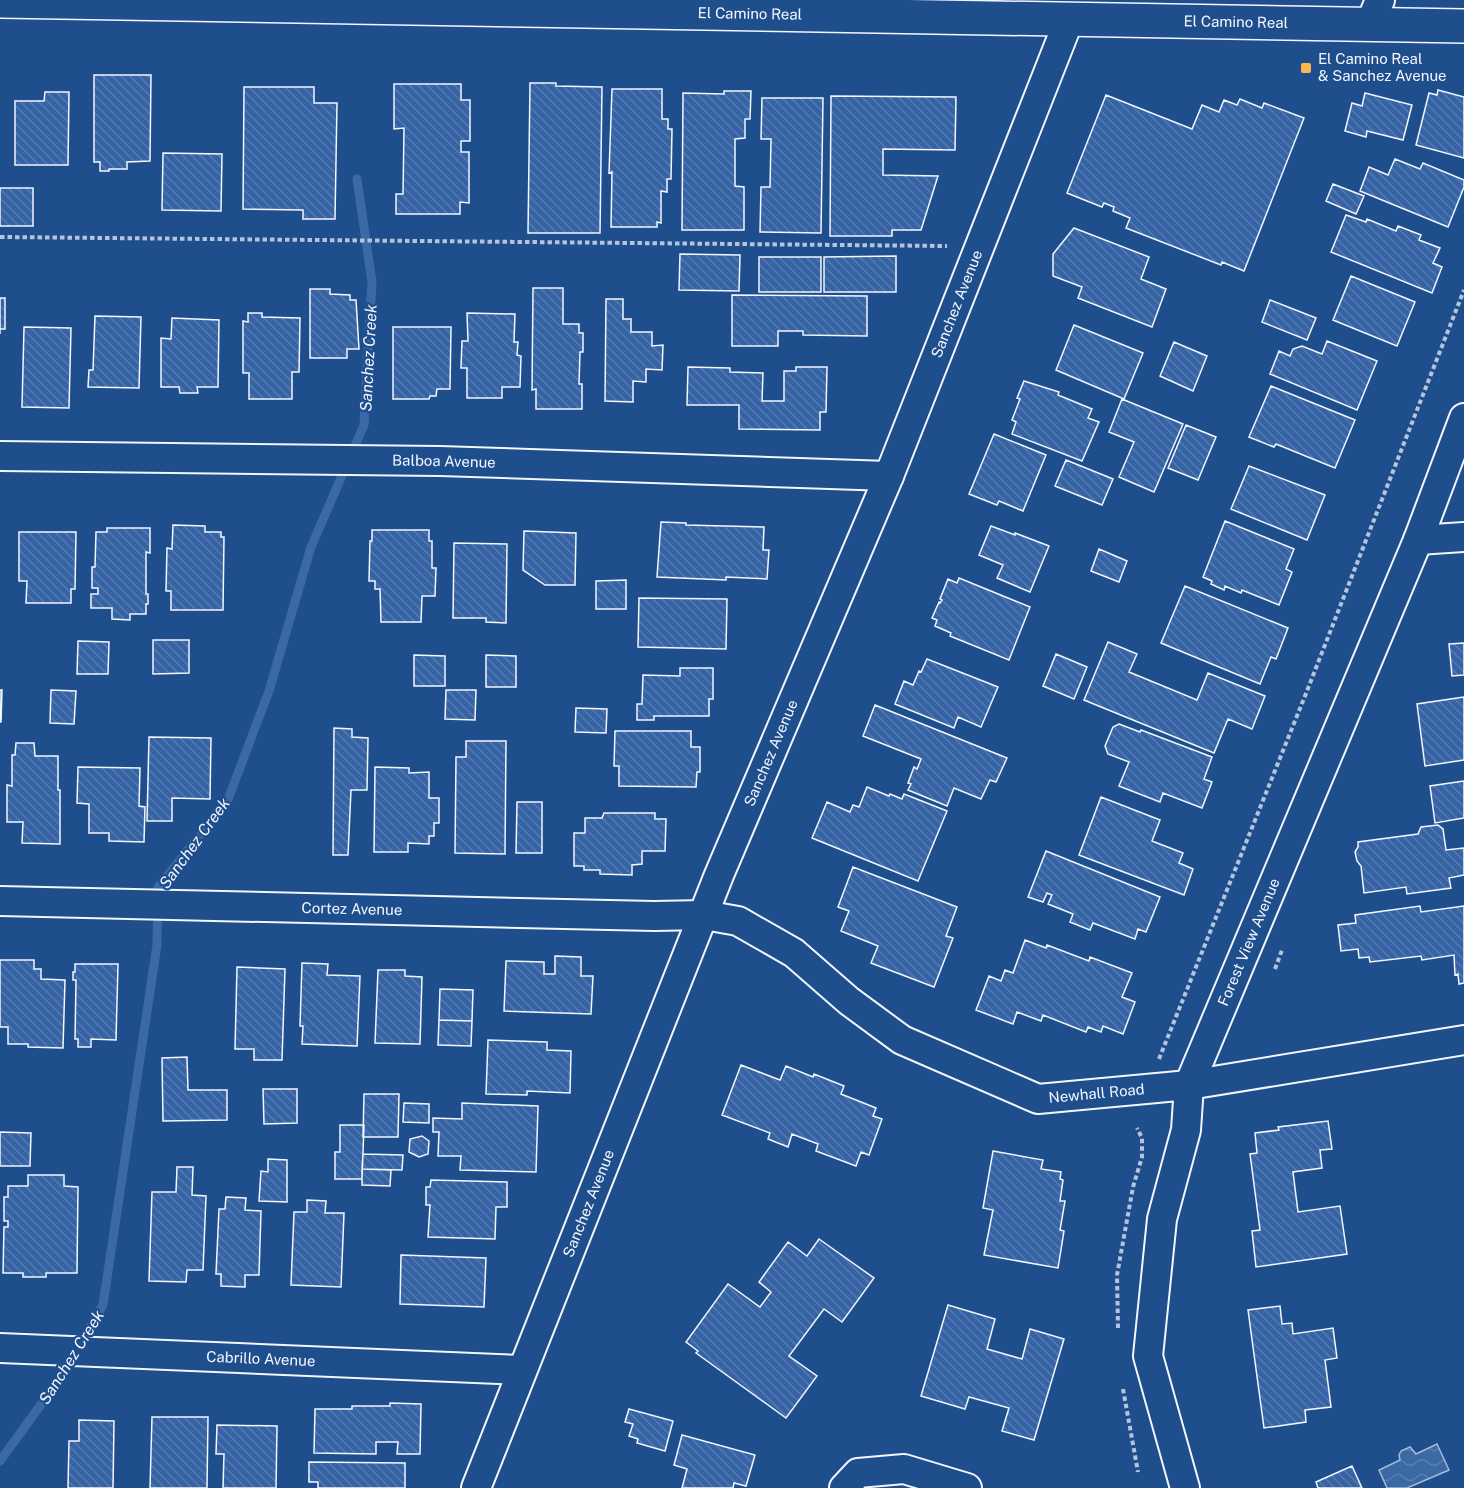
<svg xmlns="http://www.w3.org/2000/svg" width="1464" height="1488" font-family="'Public Sans',sans-serif">
<style>
.water{fill:url(#water-waves);stroke:#a8bbd7;stroke-width:1.5}
.lines{fill:none;stroke-linecap:round;stroke-linejoin:round}
.stream{stroke:#3b69a3;stroke-width:9}
.building{fill:url(#building-back-hatch);stroke:#f2f6ff;stroke-width:1.5}
.street-casing{stroke:#f2f6ff;stroke-width:32}
.primary-casing{stroke:#f2f6ff;stroke-width:36}
.path{stroke:#b3c4dc;stroke-width:4;stroke-dasharray:4.5 3;stroke-linecap:butt}
.street{stroke:#1f4e8c;stroke-width:28}
.primary{stroke:#1f4e8c;stroke-width:33}
.poi-dot{fill:#ffb74d;stroke:#1f4e8c;stroke-width:2}
.labels{text-anchor:middle;stroke-width:4.5;stroke-linejoin:round;paint-order:stroke}
.street-label{font-size:15px;fill:#f2f6ff;stroke:#1f4e8c}
.poi-label{font-size:15px;fill:#f2f6ff;stroke:#1f4e8c;text-anchor:start}
.water-label{font-size:16px;font-style:italic;fill:#f2f6ff;stroke:#1f4e8c}
</style>
<defs>
<pattern id="water-waves" width="16" height="10" patternUnits="userSpaceOnUse" patternTransform="scale(1.5)"><rect width="16" height="10" fill="#3b69a3"/><path d="M0 5q4-4 8 0t8 0" fill="none" stroke="#587fb1"/></pattern>
<pattern id="building-back-hatch" width="6" height="6" patternUnits="userSpaceOnUse" patternTransform="scale(1.5)"><rect width="6" height="6" fill="#3563a3"/><path d="M-1 5l2 2M0 0l6 6M5-1l2 2" fill="none" stroke="#537ab1"/></pattern>
</defs>
<rect width="100%" height="100%" fill="#1f4e8c"/>
<!-- water -->
<path class="water" d="M1437,1444L1449,1470L1407,1488H1387L1379,1470L1400,1460L1399,1455L1401,1451L1410,1447L1416,1454Z"/>
<g class="lines">
<!-- stream -->
<path class="stream" d="M0,1461L61,1377L103,1305L157,945L158,887L227,802L269,691L311,547L364,425L372,282L357,179"/>
</g>
<!-- building -->
<path class="building" d="M94,75H151L150,161L127,162V169H109V171H100V162H94Z
M530,83H556V86L602,87L600,233H528Z
M394,84H461V100H470V141H461V152H469V203L460,202V214H396V194H403L404,128L394,129Z
M244,87H314V103H337L335,219H303V210L243,209Z
M612,89H662V119H668V129H672L671,179H667V192L661,191V223L657,222V227H611L612,172L609,173Z
M1438,90L1464,97V158L1416,145L1429,93L1437,95Z
M724,91H751L750,119H745V138L735,139V186L744,187V230H682L683,93L724,94Z
M45,92H69L68,165H15V101H44Z
M1365,93L1412,105L1403,140L1367,131L1366,137L1345,131L1352,103L1362,106Z
M1106,95L1192,129L1202,105L1219,112L1224,100L1237,105L1240,99L1262,108L1264,103L1304,118L1244,271L1222,262L1221,265L1126,228L1130,218L1113,211L1114,207L1104,203L1102,207L1067,193Z
M831,96L956,97L955,150L883,149V175L938,176L921,230H892V236H830Z
M762,98H823L821,233L760,232L761,187H770L771,139H761Z
M163,153L222,154L221,211L162,210Z
M1395,159L1420,169L1423,163L1464,180V187L1448,227L1360,191L1369,167L1388,175Z
M1333,184L1364,196L1356,214L1326,201Z
M0,188H33V226H0Z
M1346,215L1366,222L1367,219L1396,231L1398,226L1421,235L1419,240L1440,248L1433,263L1442,267L1432,293L1331,252Z
M1074,228L1149,257L1141,279L1166,289L1152,327L1078,298L1082,287L1053,276V254Z
M680,254L740,255L739,291L679,290Z
M896,256V292H824V257Z
M759,257H821V292H759Z
M1351,276L1415,302L1397,346L1333,320Z
M533,288H563V324H579V333H583V352H580L579,384H582V409H536V389L532,390Z
M310,289H330V294L350,295V300H356L359,349H347V358H310Z
M732,295L867,296V336L803,335V331H778V346H732Z
M0,298H5V329H0V334Z
M606,299H623V319H631V332H652V346L663,345L662,370L646,369V382L633,381V402L605,401Z
M1270,300L1316,318L1307,340L1262,322Z
M248,313H262V317L300,318L299,372H292V399H249V373H243V321L248,322Z
M467,313L515,314L514,342H518L517,355L521,356L520,387H502V398H467V368H461L462,341H468Z
M95,316L141,317L139,388L88,387L89,370H93Z
M172,318L219,320L218,387H197L198,393H180L179,387H161V338L171,339Z
M1074,325L1143,353L1124,399L1056,370Z
M24,327L71,328L69,408L22,407Z
M393,327H451L450,389H437L436,396H430L429,399H393Z
M1327,341L1377,361L1357,410L1270,374L1279,351L1290,356L1293,349L1302,346L1322,354Z
M1174,342L1207,356L1193,391L1160,376Z
M688,367L730,368V372L763,373L762,401H784V371H796V367H827L826,412H820V430L739,429V405H687Z
M1024,381L1059,392L1058,395L1092,409L1088,418L1099,422L1082,461L1012,434L1016,422L1012,420L1020,399L1017,398Z
M1271,386L1355,420L1335,468L1276,444L1274,447L1249,437Z
M1122,399L1183,424L1154,492L1119,477L1134,442L1109,432Z
M1186,425L1216,437L1198,480L1168,468Z
M994,434L1046,455L1023,511L999,501L997,505L969,494Z
M1066,460L1113,479L1102,505L1055,486Z
M1249,466L1325,495L1307,540L1231,509Z
M1225,521L1294,549L1286,569L1292,572L1279,605L1242,590L1241,593L1225,586L1224,590L1211,584L1212,581L1203,577Z
M661,522L686,523V525L764,527L763,550H769L767,579L726,577V580L657,577Z
M173,525L205,526V532H221V537H224L223,610H171V591H166L167,548L172,549Z
M991,526L1015,535V533L1049,546L1030,592L997,578L1003,565L979,555Z
M107,528H150V553L146,552V594H148V604H146V614H130V620L112,619V608H91V594H98V588H92V567H95L96,532H107Z
M372,530H429V541H432V568H436L435,596H422L421,622H381L380,589H375V581H369L370,541H372Z
M524,531L576,533L575,585H545L523,570Z
M19,532H76L75,589H71V603H26L27,581H19Z
M454,543L507,544L506,623L486,622V618H453Z
M1099,549L1127,561L1119,582L1091,571Z
M959,578L1030,607L1009,660L950,636L951,633L935,626L937,620L932,618L939,602L940,603L942,600L940,599L948,579L957,583Z
M626,580V609H596V581Z
M1185,586L1288,628L1276,659L1271,657L1260,684L1161,643Z
M639,598L727,599L726,649L638,647Z
M153,640H189V673L153,674Z
M78,641L109,642L108,674H77Z
M1108,642L1137,654L1129,672L1197,700L1208,673L1265,696L1252,729L1228,719L1214,753L1084,700Z
M1464,643V675L1452,676L1449,644Z
M1056,654L1087,667L1074,699L1043,686Z
M414,655L445,656V686H414Z
M486,655L516,656V687H486Z
M927,659L998,687L981,727L958,717L954,728L895,704L904,681L913,685L919,671L921,672Z
M680,668H713V699H709V716H654V720H637V704H642L643,675L680,676Z
M0,690H2L1,722H0Z
M51,690L76,691L74,724L50,723Z
M446,690H476L475,720L445,719Z
M1464,697V760L1425,766L1417,704Z
M875,705L1007,758L996,782L990,780L981,799L954,788L947,806L908,790L911,784L908,783L914,767L917,769L921,759L863,736Z
M576,708L607,709L606,733L575,732Z
M1119,724L1140,732L1141,730L1212,757L1204,779L1212,782L1202,808L1163,793L1160,802L1119,786L1129,762L1108,754L1105,746L1113,727Z
M334,728L352,729V737L368,738L367,790H351L348,855H333Z
M615,731H691V747H700V772H697L696,787L619,786V766H614Z
M149,737L211,738L210,799L172,798V821H147Z
M466,741H506L505,854L455,853L456,757H466Z
M16,743H34L35,756H58V790H60V844L22,843L23,822H7V785L12,786V755H15Z
M78,767L140,768L139,806L145,807L144,842L109,841V833H89V804L77,803Z
M375,767L409,768V773L429,772V798H439V823H434V836H429V844L408,843V852H374Z
M1464,781V818L1435,823L1430,786Z
M867,787L889,796L890,794L902,799L904,794L947,811L918,881L812,838L827,802L850,812L853,805L859,807Z
M1101,797L1160,820L1152,841L1183,853L1179,863L1193,869L1184,895L1079,855Z
M517,802H542V853H516Z
M604,813H655V819H666L665,851H642V864L632,865V875L600,874V870H584V866H574V833H585V818H602Z
M1438,825L1443,829L1446,850L1464,848V875L1449,878L1451,888L1407,894L1406,887L1364,893L1361,866L1357,861L1355,852L1358,847V842L1418,834L1421,827Z
M1046,851L1160,897L1146,932L1138,929L1135,939L1093,923L1090,930L1070,922L1073,914L1048,904L1052,895L1047,893L1043,902L1028,897Z
M853,867L957,907L946,936L953,938L934,987L871,963L878,946L841,931L849,911L838,907Z
M1420,906L1421,912L1464,906V983L1459,984L1458,974L1455,975L1454,955L1422,960L1421,956L1370,962L1369,957L1359,958L1358,949L1341,951L1338,925L1356,923L1355,915Z
M1025,940L1046,948L1047,945L1089,961L1090,957L1132,973L1122,997L1135,1002L1123,1034L1103,1026L1101,1032L1088,1027L1086,1032L1043,1015L1041,1021L1017,1012L1013,1024L976,1010L989,976L1001,981L1005,970L1013,973Z
M555,956L581,957V976H593L591,1014L504,1011L506,961L544,962V974H555Z
M0,960H34V969H41V979L65,980L63,1048L28,1047V1044H8V1027H0Z
M302,963L328,964L327,975L360,976L357,1046L302,1044L303,1026H300Z
M75,964H118L116,1040L91,1039V1047H78V1039H75L76,980H73V972H75Z
M237,967L285,969L282,1060H254V1049H235Z
M378,970H405V976L422,977L420,1044L375,1043Z
M440,989L473,990L472,1021L439,1020Z
M439,1020L472,1021L471,1046L438,1045Z
M488,1040L547,1042V1050L571,1051L570,1093L527,1091V1095L486,1094Z
M187,1057L188,1090H227V1120L163,1121L162,1058Z
M741,1065L780,1080L786,1066L813,1077L814,1074L844,1086L841,1094L876,1108L873,1116L882,1119L869,1155L861,1152L856,1166L816,1151L818,1144L792,1134L788,1147L768,1139L770,1133L722,1115Z
M263,1089H297V1123L264,1124Z
M364,1094H399L398,1137H363Z
M404,1103L429,1104V1123L403,1122Z
M462,1103L538,1106L536,1172L460,1170L461,1156H438L439,1132H433V1118L462,1119Z
M1328,1121L1332,1149L1320,1150L1322,1168L1293,1172L1298,1212L1340,1206L1347,1254L1256,1267L1252,1231L1260,1230L1250,1154L1257,1153L1255,1133L1279,1130L1278,1127Z
M340,1125H364L362,1179H335V1152H340Z
M0,1132L31,1133L30,1166H0Z
M422,1136L429,1141L428,1154L419,1157L409,1152L410,1139Z
M993,1151L1043,1160L1041,1169L1061,1172L1060,1179L1063,1180L1060,1201H1065L1060,1230L1064,1231L1058,1268L984,1255L993,1210L983,1208Z
M363,1154L403,1155L402,1170L362,1169Z
M268,1159L287,1160V1202L259,1201L261,1171L268,1172Z
M177,1167H193L192,1195L206,1196L203,1270H187L186,1282L149,1281L152,1192H176Z
M362,1169L391,1170L390,1186L362,1185Z
M28,1175H64V1186L78,1187L77,1273H46V1277H23V1273H3L4,1227H8V1221H4V1197H8V1186H28Z
M431,1180L507,1182V1207H496L495,1239L428,1237L430,1205H426V1187H430Z
M226,1197L246,1198L245,1210L261,1211L259,1275H245V1287L221,1286V1274H216L219,1209H225Z
M307,1200L326,1201L325,1213H344L341,1287L291,1285L294,1212H307Z
M819,1239L874,1278L842,1322L824,1309L789,1356L817,1376L786,1418L696,1353L698,1351L686,1342L728,1284L760,1307L771,1292L759,1282L788,1242L807,1256Z
M401,1255L486,1258L484,1307L400,1304Z
M948,1305L995,1319L987,1349L1022,1359L1030,1329L1064,1339L1034,1440L1002,1431L1009,1408L969,1397L965,1409L921,1396Z
M1280,1306L1282,1324L1292,1323L1293,1334L1333,1328L1337,1358L1325,1360L1331,1407L1305,1410L1306,1422L1264,1428L1248,1310Z
M390,1403L421,1404L420,1454H397L398,1442H376V1454L314,1453L315,1409H352V1406H390Z
M629,1409L673,1421L665,1451L637,1443L638,1439L629,1436L633,1424L625,1422Z
M152,1417H208L207,1488H150Z
M79,1420L114,1421L113,1488H68L69,1441H79Z
M217,1425L277,1426L276,1488H223L224,1454H216Z
M682,1435L755,1455L746,1486L734,1483L733,1488H682L687,1469L674,1465Z
M309,1462L405,1463V1488H318V1482H309Z
M1352,1466L1362,1488H1318L1316,1482Z"/>
<g class="lines">
<defs>
<g id="street">
<path d="M1370,24L1380,0"/>
<path id="s1" d="M0,456L440,461L889,476"/>
<path d="M1418,540L1464,537"/>
<path id="s2" d="M0,901L654,916L704,915L738,921L794,953L849,1001L902,1040L1038,1099L1189,1085L1464,1040"/>
<path id="s3" d="M0,1348L522,1370"/>
<path id="s4" d="M476,1488L719,875L889,476L1069,20"/>
<path d="M844,1488L858,1473L904,1469L967,1488"/>
<path id="s5" d="M1185,1488L1148,1356L1162,1219L1186,1130L1189,1085L1418,540L1464,418"/>
</g>
<g id="primary">
<path id="s6" d="M0,1L1464,26"/>
</g>
</defs>
<!-- street casing -->
<use href="#street" class="street-casing"/>
<!-- primary casing -->
<use href="#primary" class="primary-casing"/>
<!-- path -->
<path class="path" d="M0,237L947,246
M1275,969L1282,950
M1159,1059L1305,696L1464,290
M1118,1328L1117,1275L1133,1187L1142,1157V1138L1137,1128
M1123,1389L1138,1472"/>
<!-- street -->
<use href="#street" class="street"/>
<!-- primary -->
<use href="#primary" class="primary"/>
</g>
<!-- markers -->
<rect class="poi-dot" x="1300" y="62" width="12" height="12" rx="3"/>
<g class="labels">
<!-- street labels -->
<g class="street-label">
<text dy="5" stroke="none"><textPath href="#s6" startOffset="750">El Camino Real</textPath></text>
<text dy="5" stroke="none"><textPath href="#s6" startOffset="1236">El Camino Real</textPath></text>
<text dy="5" stroke="none"><textPath href="#s4" startOffset="1278">Sanchez Avenue</textPath></text>
<text dy="5" stroke="none"><textPath href="#s1" startOffset="444">Balboa Avenue</textPath></text>
<text dy="5" stroke="none"><textPath href="#s4" startOffset="792">Sanchez Avenue</textPath></text>
<text dy="5" stroke="none"><textPath href="#s2" startOffset="352">Cortez Avenue</textPath></text>
<text dy="5" stroke="none"><textPath href="#s5" startOffset="567">Forest View Avenue</textPath></text>
<text dy="5" stroke="none"><textPath href="#s2" startOffset="1149">Newhall Road</textPath></text>
<text dy="5" stroke="none"><textPath href="#s4" startOffset="306">Sanchez Avenue</textPath></text>
<text dy="5" stroke="none"><textPath href="#s3" startOffset="261">Cabrillo Avenue</textPath></text>
</g>
<!-- poi labels -->
<g class="poi-label">
<text x="1318" y="64">El Camino Real<tspan x="1318" dy="17">&amp; Sanchez Avenue</tspan></text>
</g>
<!-- water labels -->
<g class="water-label">
<text transform="translate(368 358) rotate(-87)" y="6">Sanchez Creek</text>
<text transform="translate(194 843) rotate(-54)" y="6">Sanchez Creek</text>
<text transform="translate(71 1357) rotate(-58)" y="6">Sanchez Creek</text>
</g>
</g>
</svg>
